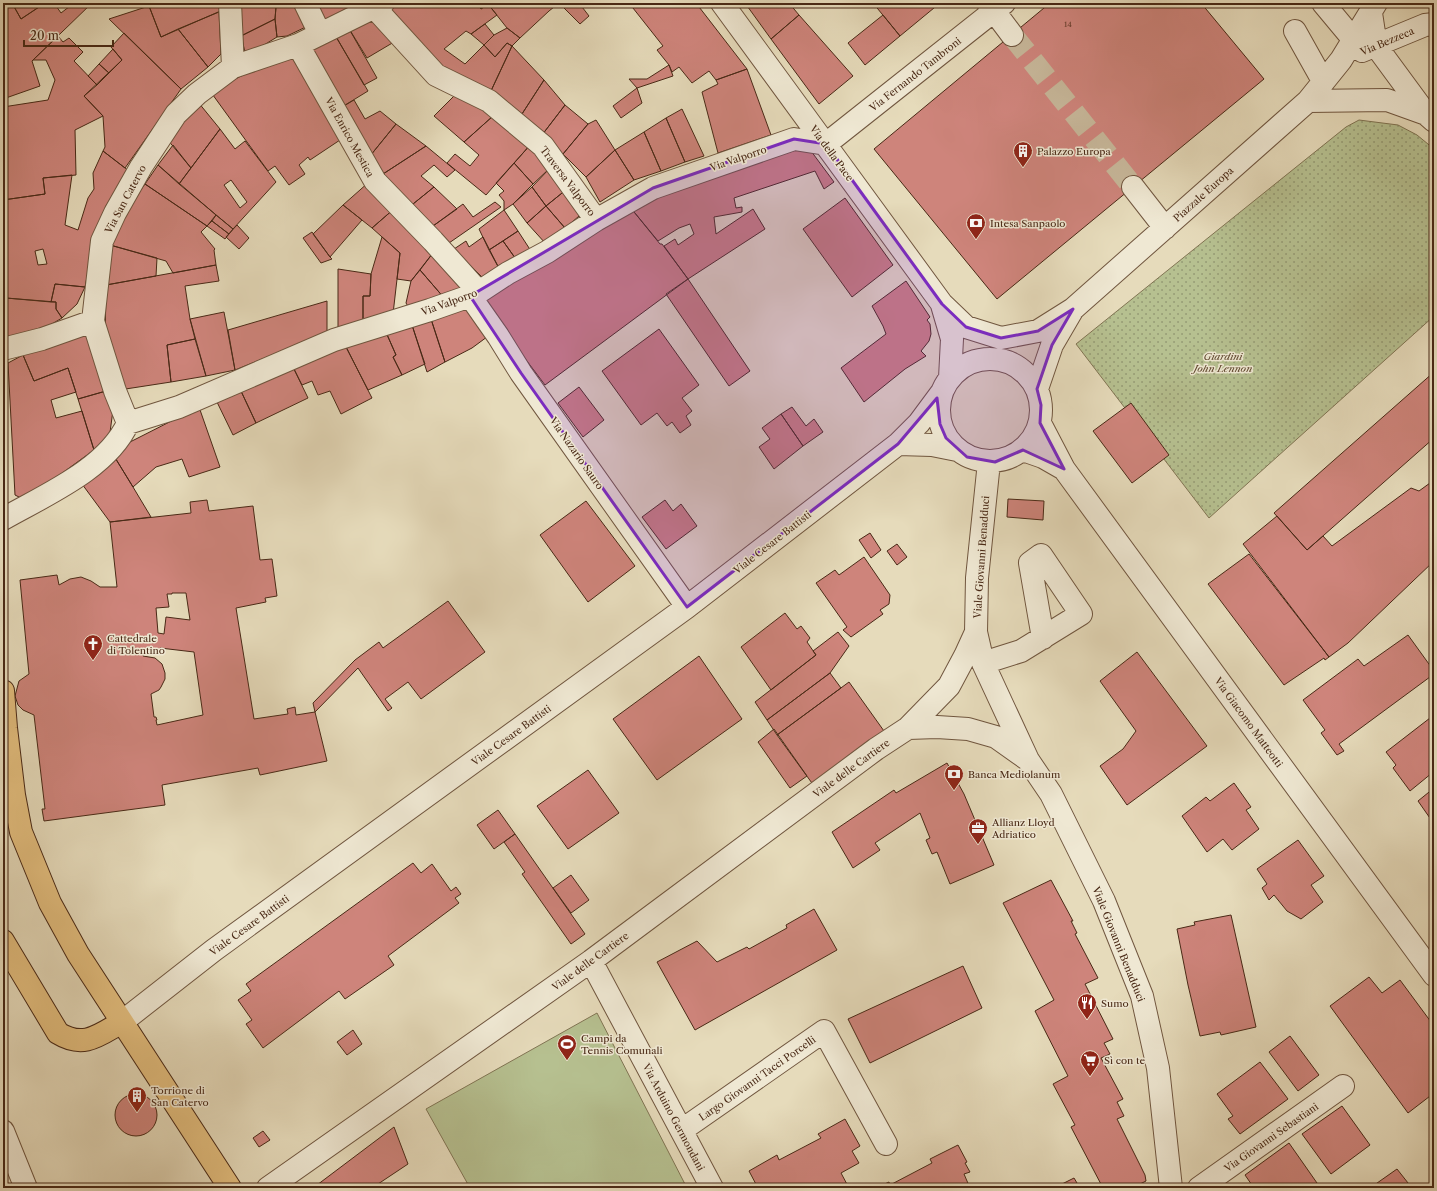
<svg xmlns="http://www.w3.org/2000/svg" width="1437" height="1191" font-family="'Libre Caslon Text',serif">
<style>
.park{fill:url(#park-dots);stroke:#807453}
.pitch{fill:#b6c090;stroke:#807453}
.building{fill:#ce847b;stroke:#492916;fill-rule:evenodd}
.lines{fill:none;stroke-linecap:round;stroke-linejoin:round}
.minor-tunnel{stroke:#c7b79a;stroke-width:22;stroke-dasharray:22 11;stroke-linecap:butt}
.minor-casing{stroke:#70563f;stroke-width:24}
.major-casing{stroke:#492916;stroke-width:24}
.minor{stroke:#efe8d3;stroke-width:22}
.major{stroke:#e3be7e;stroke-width:22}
.marked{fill:#7b2cbf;fill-opacity:0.2;stroke:#7b2cbf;stroke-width:3;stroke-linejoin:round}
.labels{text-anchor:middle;stroke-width:3;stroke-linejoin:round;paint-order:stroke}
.number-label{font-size:8px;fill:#6a402f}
.street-label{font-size:10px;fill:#492916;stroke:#efe8d3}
.poi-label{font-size:10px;fill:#492916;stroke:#efe8d3;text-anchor:start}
.park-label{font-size:10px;font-style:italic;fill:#5f472e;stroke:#efe8d3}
</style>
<defs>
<pattern id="park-dots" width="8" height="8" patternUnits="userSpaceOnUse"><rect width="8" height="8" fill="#b6c090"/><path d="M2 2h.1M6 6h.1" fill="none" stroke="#969c75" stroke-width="1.8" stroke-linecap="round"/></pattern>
</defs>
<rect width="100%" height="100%" fill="#e6dbbb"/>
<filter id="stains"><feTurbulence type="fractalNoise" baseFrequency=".005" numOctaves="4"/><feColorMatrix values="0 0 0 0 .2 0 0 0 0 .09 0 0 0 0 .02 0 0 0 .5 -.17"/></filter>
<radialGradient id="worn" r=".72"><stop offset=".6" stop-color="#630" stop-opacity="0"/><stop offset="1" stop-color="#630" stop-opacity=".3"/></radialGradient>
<!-- park -->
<path class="park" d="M1359,120L1398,125L1417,135L1434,149V316L1209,518L1076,344L1346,127Z"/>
<!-- pitch -->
<path class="pitch" d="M597,1013L687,1188H470L426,1109Z"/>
<!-- building -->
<path class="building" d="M9,3H12L21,19L45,3H54L61,13L74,3H92L32,61L40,86L3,99V6Z
M12,3H45L21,19Z
M156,3H225V9L161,37L149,6Z
M241,3H289L276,7L275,19L241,36Z
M289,3H301L312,24L287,36L277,37L275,19L276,7Z
M320,3H351L354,8L323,21L314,7Z
M397,3H476L481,9L488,4L497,15L471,34L466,31L444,49L465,64L484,45L495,57L507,43L512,46L490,93L430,59L385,10Z
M476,3H559L549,11L520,38L507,28L488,4L481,9Z
M559,3H579L589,16L580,24Z
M629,3H696L747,69L716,80L709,71L692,83L679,67L672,72L669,65L657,50L663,46Z
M745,3H789L799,15L771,39Z
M873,3H940L900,36Z
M1050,3H1201L1264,79L997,299L874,149Z
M149,6L161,37L178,29L208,67L181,89L109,19Z
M219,12L221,54L208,67L178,29Z
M799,15L853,76L819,104L771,39Z
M883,15L900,36L865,65L848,43Z
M369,17L394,42L367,58L348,27Z
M275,19L277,37L246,56L241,36Z
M485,24L494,35L484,45L471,34Z
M348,27L377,78L364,85L335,35Z
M507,28L520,38L512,46L507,43L495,57L484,45L494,35Z
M124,33L181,89L125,168L103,151L105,147L103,116L84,96L122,60L111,47Z
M335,35L368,91L337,110L304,51Z
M58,36L63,42L69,38L83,52L74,61L97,85L84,96L103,116L75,130L76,175L43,178L45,194L3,200V107L48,100L55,80L46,60H33Z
M512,46L544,80L520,117L490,93Z
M113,49L122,60L109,73L99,64Z
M289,53L343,138L310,160L308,157L299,165L305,174L289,185L275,166L268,171L210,91Z
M99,64L109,73L97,85L88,76Z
M669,65L673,76L637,88L629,79H647Z
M747,69L771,135L718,153L702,92L718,84L716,80Z
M544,80L565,105L542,135L520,117Z
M637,88L642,103L621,118L613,106Z
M458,92L493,116L464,142L434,116Z
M354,100L365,119L380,111L396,124L370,156L337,110Z
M198,102L220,129L191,168L167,139Z
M565,105L588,124L563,154L542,135Z
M682,109L704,156L685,162L666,118Z
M493,116L531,144L486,195L447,163L455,154L470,166L479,155L464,142Z
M666,118L685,162L661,171L644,132Z
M596,120L615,150L586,177L563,154L588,124Z
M396,124L426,146L383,174L370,156Z
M220,129L235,149L245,141L276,182L233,229L179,184ZM231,180L247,202L240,208L224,185Z
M644,132L661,171L634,180L615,150Z
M531,144L550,168L533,184L514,163Z
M173,145L191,168L179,184L158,165Z
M426,146L455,170L447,177L434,165L421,176L434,187L413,204L383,174Z
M797,146L811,151L834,182L824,189L815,171L734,198L736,208L742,207V212L714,217L716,234L753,209L765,229L688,279L664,246L675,239L678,245L694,234L690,224L679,228L658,241L630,207Z
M615,150L634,180L600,202L586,177Z
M103,151L129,171L106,206L94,242L85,287L55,284L51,302L6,298L3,267V200L45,194L43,178L72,175L65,225L78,230L88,198L94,189L93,173ZM43,249L47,264L38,265L35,251Z
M514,163L533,184L513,204L504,210V201L499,195L504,191L496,183Z
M158,165L216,215L207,226L145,184Z
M550,168L567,189L546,206L532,187Z
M369,182L395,208L372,228L343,205Z
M145,184L207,226L201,232L215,249L214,250L216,265L173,273L166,261L110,245L125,212Z
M434,187L457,209L433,226L413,204Z
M532,187L546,206L527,223L513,204Z
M567,189L585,211L565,228L546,206Z
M845,198L893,265L852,297L803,229Z
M495,202L501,207L449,243L433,226L463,204L473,217Z
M343,205L362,220L330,257L313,234Z
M546,206L565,228L546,244L527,223Z
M630,207L660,244H662L688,279L545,385L481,300Z
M395,208L436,249L411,281L397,279L400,253L372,228Z
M504,210L518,231L489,250L479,229Z
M216,215L233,229L229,234L212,221Z
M212,221L229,234L225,239L207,226Z
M237,225L249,238L239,249L226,237Z
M518,231L531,251L518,262L503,241Z
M312,232L330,257L332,259L321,263L303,238Z
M382,237L400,253L393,314L363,324V296H370L371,274Z
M483,237L501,272L485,280L454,249L466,241L469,247Z
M503,241L518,262L501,272L489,250Z
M110,245L157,258L156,276L106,285Z
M436,249L469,288L445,299L420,270Z
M216,265L219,281L185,286L190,319L195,339L167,345L171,382L119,390L105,347L106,285Z
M338,269L371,274L370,296H363V324L338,330Z
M420,270L445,299L409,308L406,303L411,281Z
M688,279L750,371L729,386L666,294Z
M906,281L930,317L927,320L930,324L931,334L929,341L921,351L926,356L905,369L864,402L841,368L886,334L883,326L872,306Z
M55,284L85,287L77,304L62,318L56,309V302H51Z
M6,298L56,302V309L62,318L33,335L6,338Z
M327,301V333L235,370L228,330Z
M470,304L491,334L472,348L445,362L430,316Z
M224,312L235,370L206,376L190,319Z
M430,316L445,362L427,372L411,322Z
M411,322L425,364L402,375L393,357L396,355L385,330Z
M659,329L699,385L682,398L692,411L686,416L691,425L680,433L672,422L667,426L657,413L641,425L602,371Z
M385,330L396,355L393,357L402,375L368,390L344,343Z
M87,332L106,391L78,399L68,368L34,381L23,355Z
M195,339L206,376L171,382L167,345Z
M344,343L372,398L341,414L330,391L318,395L312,381L302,385L292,365Z
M23,355L34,381L68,368L76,392L51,400L56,418L82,411L94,450L25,500L15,495L8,363Z
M292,365L308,398L256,423L240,389Z
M1434,372V438L1307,550L1274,513Z
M579,387L604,420L583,437L558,403Z
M240,389L256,423L233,435L216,400Z
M106,391L113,410L109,440L94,450L78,399Z
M1131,403L1169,455L1132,483L1093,431Z
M199,407L220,467L189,477L182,459L156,467L133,487L114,456L130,442Z
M792,407L806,426L814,419L823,432L803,446L781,414Z
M781,414L803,446L774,469L759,447L770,439L762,428Z
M114,456L133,487L151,517L110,522L82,484Z
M1430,483L1434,488V561L1348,643L1329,657L1243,544L1277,516L1307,550L1323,536L1332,546L1411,488L1419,491Z
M1008,499L1044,501L1043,520L1007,517Z
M207,500L209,511L253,506L260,560L272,559L277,596L265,598L266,602L236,608L254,719L288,714L287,709L295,707L296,715L315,712L327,761L260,775L258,768L162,785L165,805L44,821L42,809H45L34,715L23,710L18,705L15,696L19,681L29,674L20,580L57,575L59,585L70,579L81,577L91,581L100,587H117L110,522L191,513L190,502ZM172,593H186L190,620L166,617L164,634L158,633L156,608L169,607L167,594H172ZM160,648L194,652L203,715L157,725L156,720H157L156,717H154L151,694L159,690L161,687L165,679V673L162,664L155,658L143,656L144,650L160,652Z
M665,500L673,511L681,504L697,526L666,549L642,517Z
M586,501L635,566L588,602L540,535Z
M870,533L881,550L871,558L859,540Z
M897,544L907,557L897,565L887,551Z
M1249,554L1329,657L1325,660L1324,658L1284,685L1208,584Z
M864,557L890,595L889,604L880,610L883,614L851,637L843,630L847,627L816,583L835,570L839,575Z
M448,601L485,652L421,699L408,682L385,699L392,708L388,711L358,668L315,712L313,703L355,660L379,642L383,648Z
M785,613L797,629L801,626L810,638L807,642L816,655L771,690L741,647Z
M838,632L849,646L830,673L767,720L755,702L816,655L813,651Z
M1408,635L1434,671V674L1339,744L1344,751L1337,755L1321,733L1325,730L1303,700L1358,659L1364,666Z
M1137,652L1207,746L1127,805L1100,766L1123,749L1136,731L1100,681Z
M699,656L742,719L657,780L613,719Z
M830,673L841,688L777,735L767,720Z
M849,682L884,731L817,790L777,735Z
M1430,718L1434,723V776L1432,773L1410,791L1393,768L1396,765L1386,752Z
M774,729L807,776L790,788L758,742Z
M947,763L964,794L994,865L950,884L937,852L932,854L926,840L930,838L920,813L875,843L880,850L853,868L832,832L894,790L896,793Z
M588,770L619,813L568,849L537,806Z
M1234,783L1251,807L1246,810L1259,829L1232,850L1223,839L1207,852L1182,816L1206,797L1210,801Z
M1434,788V820L1432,821L1418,801Z
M498,810L515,834L494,849L477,825Z
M515,834L585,934L571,944L522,874L525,872L504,842Z
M1298,840L1324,876L1311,885L1323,902L1301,919L1287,911L1274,895L1269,900L1262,888L1267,884L1257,869Z
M413,863L421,873L432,864L451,891L456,887L461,894L455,898L459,903L388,956L394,965L345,999L339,991L263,1048L246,1024L252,1020L238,1000L251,991L246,984Z
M571,875L589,900L571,913L553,888Z
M1051,880L1073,921H1071L1077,933L1075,934L1098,978L1085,984L1113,1039L1104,1043L1110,1054L1101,1058L1123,1099L1117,1102L1124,1116L1117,1119L1145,1175L1146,1181L1132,1188H1103L1071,1127L1075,1125L1053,1084L1068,1076L1035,1011L1054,1000L1003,903Z
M814,909L837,950L695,1030L657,962L697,941L717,962L747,947L749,949L787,928L786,925Z
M1231,915L1256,1027L1221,1035L1220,1032L1200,1036L1188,985L1177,929L1195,925L1194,922Z
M963,966L982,1008L870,1063L848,1019Z
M1369,977L1382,993L1400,980L1434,1026V1093L1408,1113L1330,1006Z
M353,1030L362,1044L347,1055L337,1042Z
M1290,1036L1319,1075L1298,1091L1269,1052Z
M1260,1062L1288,1099L1240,1134L1228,1119L1233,1116L1217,1094Z
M115 1115a21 21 0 1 1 42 0a21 21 0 1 1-42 0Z
M1342,1106L1370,1145L1331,1174L1302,1134Z
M845,1119L860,1146L852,1151L859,1163L841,1173L849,1188H758L749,1171L777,1155L779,1160L821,1138L818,1134Z
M394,1127L408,1164L372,1188H313Z
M263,1131L270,1140L259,1147L253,1138Z
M1289,1143L1317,1183L1310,1188H1254L1245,1175Z
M958,1145L967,1162L965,1163L970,1172L964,1174L970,1188L878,1187L889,1182L890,1185L932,1163L930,1159Z
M1397,1169L1412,1188H1370Z
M3,1171L9,1188H3Z
M1074,1178L1080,1188H1054Z"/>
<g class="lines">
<!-- minor-tunnel -->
<path class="minor-tunnel" d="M1012,35L1133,187"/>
<defs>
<path id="minor" d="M230,3L233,67
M305,3L320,34
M722,3L942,304L966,327L1001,338L1038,331L1073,309
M988,3L1012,35
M1323,3L1353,39
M374,7L436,75L489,101L543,146L596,220
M1371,13L1376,46L1426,114L1434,121
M1295,31L1323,81
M298,45L375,181L433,241L479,292
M1362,51L1425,25L1434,24
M1308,101L1387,100L1426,114
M826,144L1004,3
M1133,187L1165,228
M470,296L498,336L521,373L687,607
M942,305L952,339L950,378
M3,349L42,339L93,321
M939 410a51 51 0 1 1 102 0a51 51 0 1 1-102 0Z
M1037,389L1052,345L1073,309L1308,101L1341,60L1376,3
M128,423L115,391L93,321L102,241L115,213L141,167L176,114L197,94L233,67L298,45L383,3
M898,444L932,445L957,450
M1023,450L1043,457L1064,469L1040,423
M989,462L977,578L976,632L983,663L1028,760L1051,794L1104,901L1142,996L1158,1068L1171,1188
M1064,469L1434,975
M3,519C45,495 107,469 128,423L179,407L334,340L430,310L470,296L479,292L508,273L547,252L596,220L653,188L794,139L826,144
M983,663L1021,651L1081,614L1041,555L1030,563L1043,638
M908,728L937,727L968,729L996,737L1027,759
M591,961L712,1188
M122,1022L214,950L687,607L898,444L919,423L942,392
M682,1130L824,1031L886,1144
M3,1131L26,1188
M268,1188L591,961L876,749L908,728L949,686L965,656L976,632
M1199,1188L1343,1086"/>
<path id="major" d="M3,691L6,728L14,795L21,832L50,903L78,954L230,1188
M3,941L58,1033C84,1049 99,1035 122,1022"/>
</defs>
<!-- minor casing -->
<use href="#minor" class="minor-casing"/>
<!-- major casing -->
<use href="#major" class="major-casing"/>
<!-- minor -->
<use href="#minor" class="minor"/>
<!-- major -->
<use href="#major" class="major"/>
</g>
<!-- marked area -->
<path class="marked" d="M794,139L826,144L942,304L966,327L1001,338L1038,331L1073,309L1052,345L1037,389L1041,405L1040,423L1064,469L1023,450L995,462L967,457L946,438L940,424L937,398L898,444L687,607L521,373L470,296L653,188Z"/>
<!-- icons -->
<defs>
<symbol id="building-pin" viewBox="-11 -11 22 30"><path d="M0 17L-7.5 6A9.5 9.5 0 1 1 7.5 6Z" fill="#8f2418" stroke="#efe8d3"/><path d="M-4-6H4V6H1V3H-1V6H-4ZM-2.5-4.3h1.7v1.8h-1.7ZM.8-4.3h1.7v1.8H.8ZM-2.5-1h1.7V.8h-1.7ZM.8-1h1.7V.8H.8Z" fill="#fff"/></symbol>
<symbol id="bank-pin" viewBox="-11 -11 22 30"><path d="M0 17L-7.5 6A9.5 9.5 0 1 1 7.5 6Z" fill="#8f2418" stroke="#efe8d3"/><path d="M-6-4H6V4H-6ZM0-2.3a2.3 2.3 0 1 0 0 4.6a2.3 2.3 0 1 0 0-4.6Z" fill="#fff"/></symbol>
<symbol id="church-pin" viewBox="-11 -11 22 30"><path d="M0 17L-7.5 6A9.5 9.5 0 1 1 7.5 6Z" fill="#8f2418" stroke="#efe8d3"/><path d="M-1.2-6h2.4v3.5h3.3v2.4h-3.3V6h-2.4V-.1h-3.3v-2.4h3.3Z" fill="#fff"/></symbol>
<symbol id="office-pin" viewBox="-11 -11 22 30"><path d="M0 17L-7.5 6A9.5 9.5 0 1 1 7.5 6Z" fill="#8f2418" stroke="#efe8d3"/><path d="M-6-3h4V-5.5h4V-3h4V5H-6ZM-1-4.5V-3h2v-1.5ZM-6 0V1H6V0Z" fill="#fff"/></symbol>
<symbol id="restaurant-pin" viewBox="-11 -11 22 30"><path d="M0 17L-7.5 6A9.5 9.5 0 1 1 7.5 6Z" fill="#8f2418" stroke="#efe8d3"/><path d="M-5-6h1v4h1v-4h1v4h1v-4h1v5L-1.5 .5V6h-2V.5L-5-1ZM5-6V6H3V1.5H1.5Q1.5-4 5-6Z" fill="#fff"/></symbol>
<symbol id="stadium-pin" viewBox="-11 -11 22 30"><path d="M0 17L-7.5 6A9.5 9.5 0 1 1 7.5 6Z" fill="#8f2418" stroke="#efe8d3"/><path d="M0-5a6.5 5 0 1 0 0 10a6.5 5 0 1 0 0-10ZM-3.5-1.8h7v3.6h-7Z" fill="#fff"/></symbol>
<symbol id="supermarket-pin" viewBox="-11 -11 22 30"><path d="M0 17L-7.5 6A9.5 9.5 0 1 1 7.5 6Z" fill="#8f2418" stroke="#efe8d3"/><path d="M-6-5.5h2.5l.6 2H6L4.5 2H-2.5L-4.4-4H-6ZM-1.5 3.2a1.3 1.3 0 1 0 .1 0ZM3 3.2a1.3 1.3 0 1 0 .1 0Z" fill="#fff"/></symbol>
</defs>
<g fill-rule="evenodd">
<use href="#building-pin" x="1012" y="140" width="22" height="30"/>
<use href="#bank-pin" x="965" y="212" width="22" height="30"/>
<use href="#church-pin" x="82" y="633" width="22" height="30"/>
<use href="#bank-pin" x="943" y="763" width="22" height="30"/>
<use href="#office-pin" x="967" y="817" width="22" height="30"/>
<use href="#restaurant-pin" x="1076" y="992" width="22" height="30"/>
<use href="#stadium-pin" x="556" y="1033" width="22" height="30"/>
<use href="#supermarket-pin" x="1079" y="1049" width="22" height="30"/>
<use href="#building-pin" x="126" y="1085" width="22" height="30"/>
</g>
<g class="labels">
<!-- number labels -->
<g class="number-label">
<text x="1068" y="27">14</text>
</g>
<!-- street labels -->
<g class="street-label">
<text transform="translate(1387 41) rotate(-23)" y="4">Via Bezzeca</text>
<text transform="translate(915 74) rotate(-38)" y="4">Via Fernando Tambroni</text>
<text transform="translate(350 137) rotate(61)" y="4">Via Enrico Mestica</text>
<text transform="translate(832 153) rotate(54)" y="4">Via della Pace</text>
<text transform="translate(738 158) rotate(-19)" y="4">Via Valporro</text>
<text transform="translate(568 181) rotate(53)" y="4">Traversa Valporro</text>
<text transform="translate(1203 194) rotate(-42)" y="4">Piazzale Europa</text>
<text transform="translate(125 199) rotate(-62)" y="4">Via San Catervo</text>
<text transform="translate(449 302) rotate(-20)" y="4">Via Valporro</text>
<text transform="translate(577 453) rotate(55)" y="4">Via Nazario Sauro</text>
<text transform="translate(772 542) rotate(-38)" y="4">Viale Cesare Battisti</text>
<text transform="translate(981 557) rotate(-86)" y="4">Viale Giovanni Benadduci</text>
<text transform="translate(1249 722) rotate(54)" y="4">Via Giacomo Matteotti</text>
<text transform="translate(511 735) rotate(-36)" y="4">Viale Cesare Battisti</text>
<text transform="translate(851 768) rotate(-36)" y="4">Viale delle Cartiere</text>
<text transform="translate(249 925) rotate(-36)" y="4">Viale Cesare Battisti</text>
<text transform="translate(1119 944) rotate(68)" y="4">Viale Giovanni Benadduci</text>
<text transform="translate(590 961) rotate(-36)" y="4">Viale delle Cartiere</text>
<text transform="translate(757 1078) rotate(-35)" y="4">Largo Giovanni Tacci Porcelli</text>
<text transform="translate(674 1117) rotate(62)" y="4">Via Arduino Germondani</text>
<text transform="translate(1271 1137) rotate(-35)" y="4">Via Giovanni Sebastiani</text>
</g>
<!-- poi labels -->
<g class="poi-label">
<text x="1037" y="155">Palazzo Europa</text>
<text x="990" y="227">Intesa Sanpaolo</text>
<text x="107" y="642">Cattedrale<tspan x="107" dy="12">di Tolentino</tspan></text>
<text x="968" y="778">Banca Mediolanum</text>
<text x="992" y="826">Allianz Lloyd<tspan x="992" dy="12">Adriatico</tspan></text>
<text x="1101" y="1007">Sumo</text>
<text x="581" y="1042">Campi da<tspan x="581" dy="12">Tennis Comunali</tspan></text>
<text x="1104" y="1064">Sì con te</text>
<text x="151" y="1094">Torrione di<tspan x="151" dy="12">San Catervo</tspan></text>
</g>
<!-- park labels -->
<g class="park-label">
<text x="1223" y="360">Giardini<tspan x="1223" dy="12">John Lennon</tspan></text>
</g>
</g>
<!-- margin -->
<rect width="1437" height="1191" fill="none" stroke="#e6dbbb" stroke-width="16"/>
<rect x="4" y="4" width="1429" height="1183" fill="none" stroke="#492916" stroke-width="2"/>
<rect x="8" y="8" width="1421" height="1175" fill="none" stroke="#492916"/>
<!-- scale -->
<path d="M24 40v6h89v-6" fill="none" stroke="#492916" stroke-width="2"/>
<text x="30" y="40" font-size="12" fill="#492916" stroke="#efe8d3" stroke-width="3" paint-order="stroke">20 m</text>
<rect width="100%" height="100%" filter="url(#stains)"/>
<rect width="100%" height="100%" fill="url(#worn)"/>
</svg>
